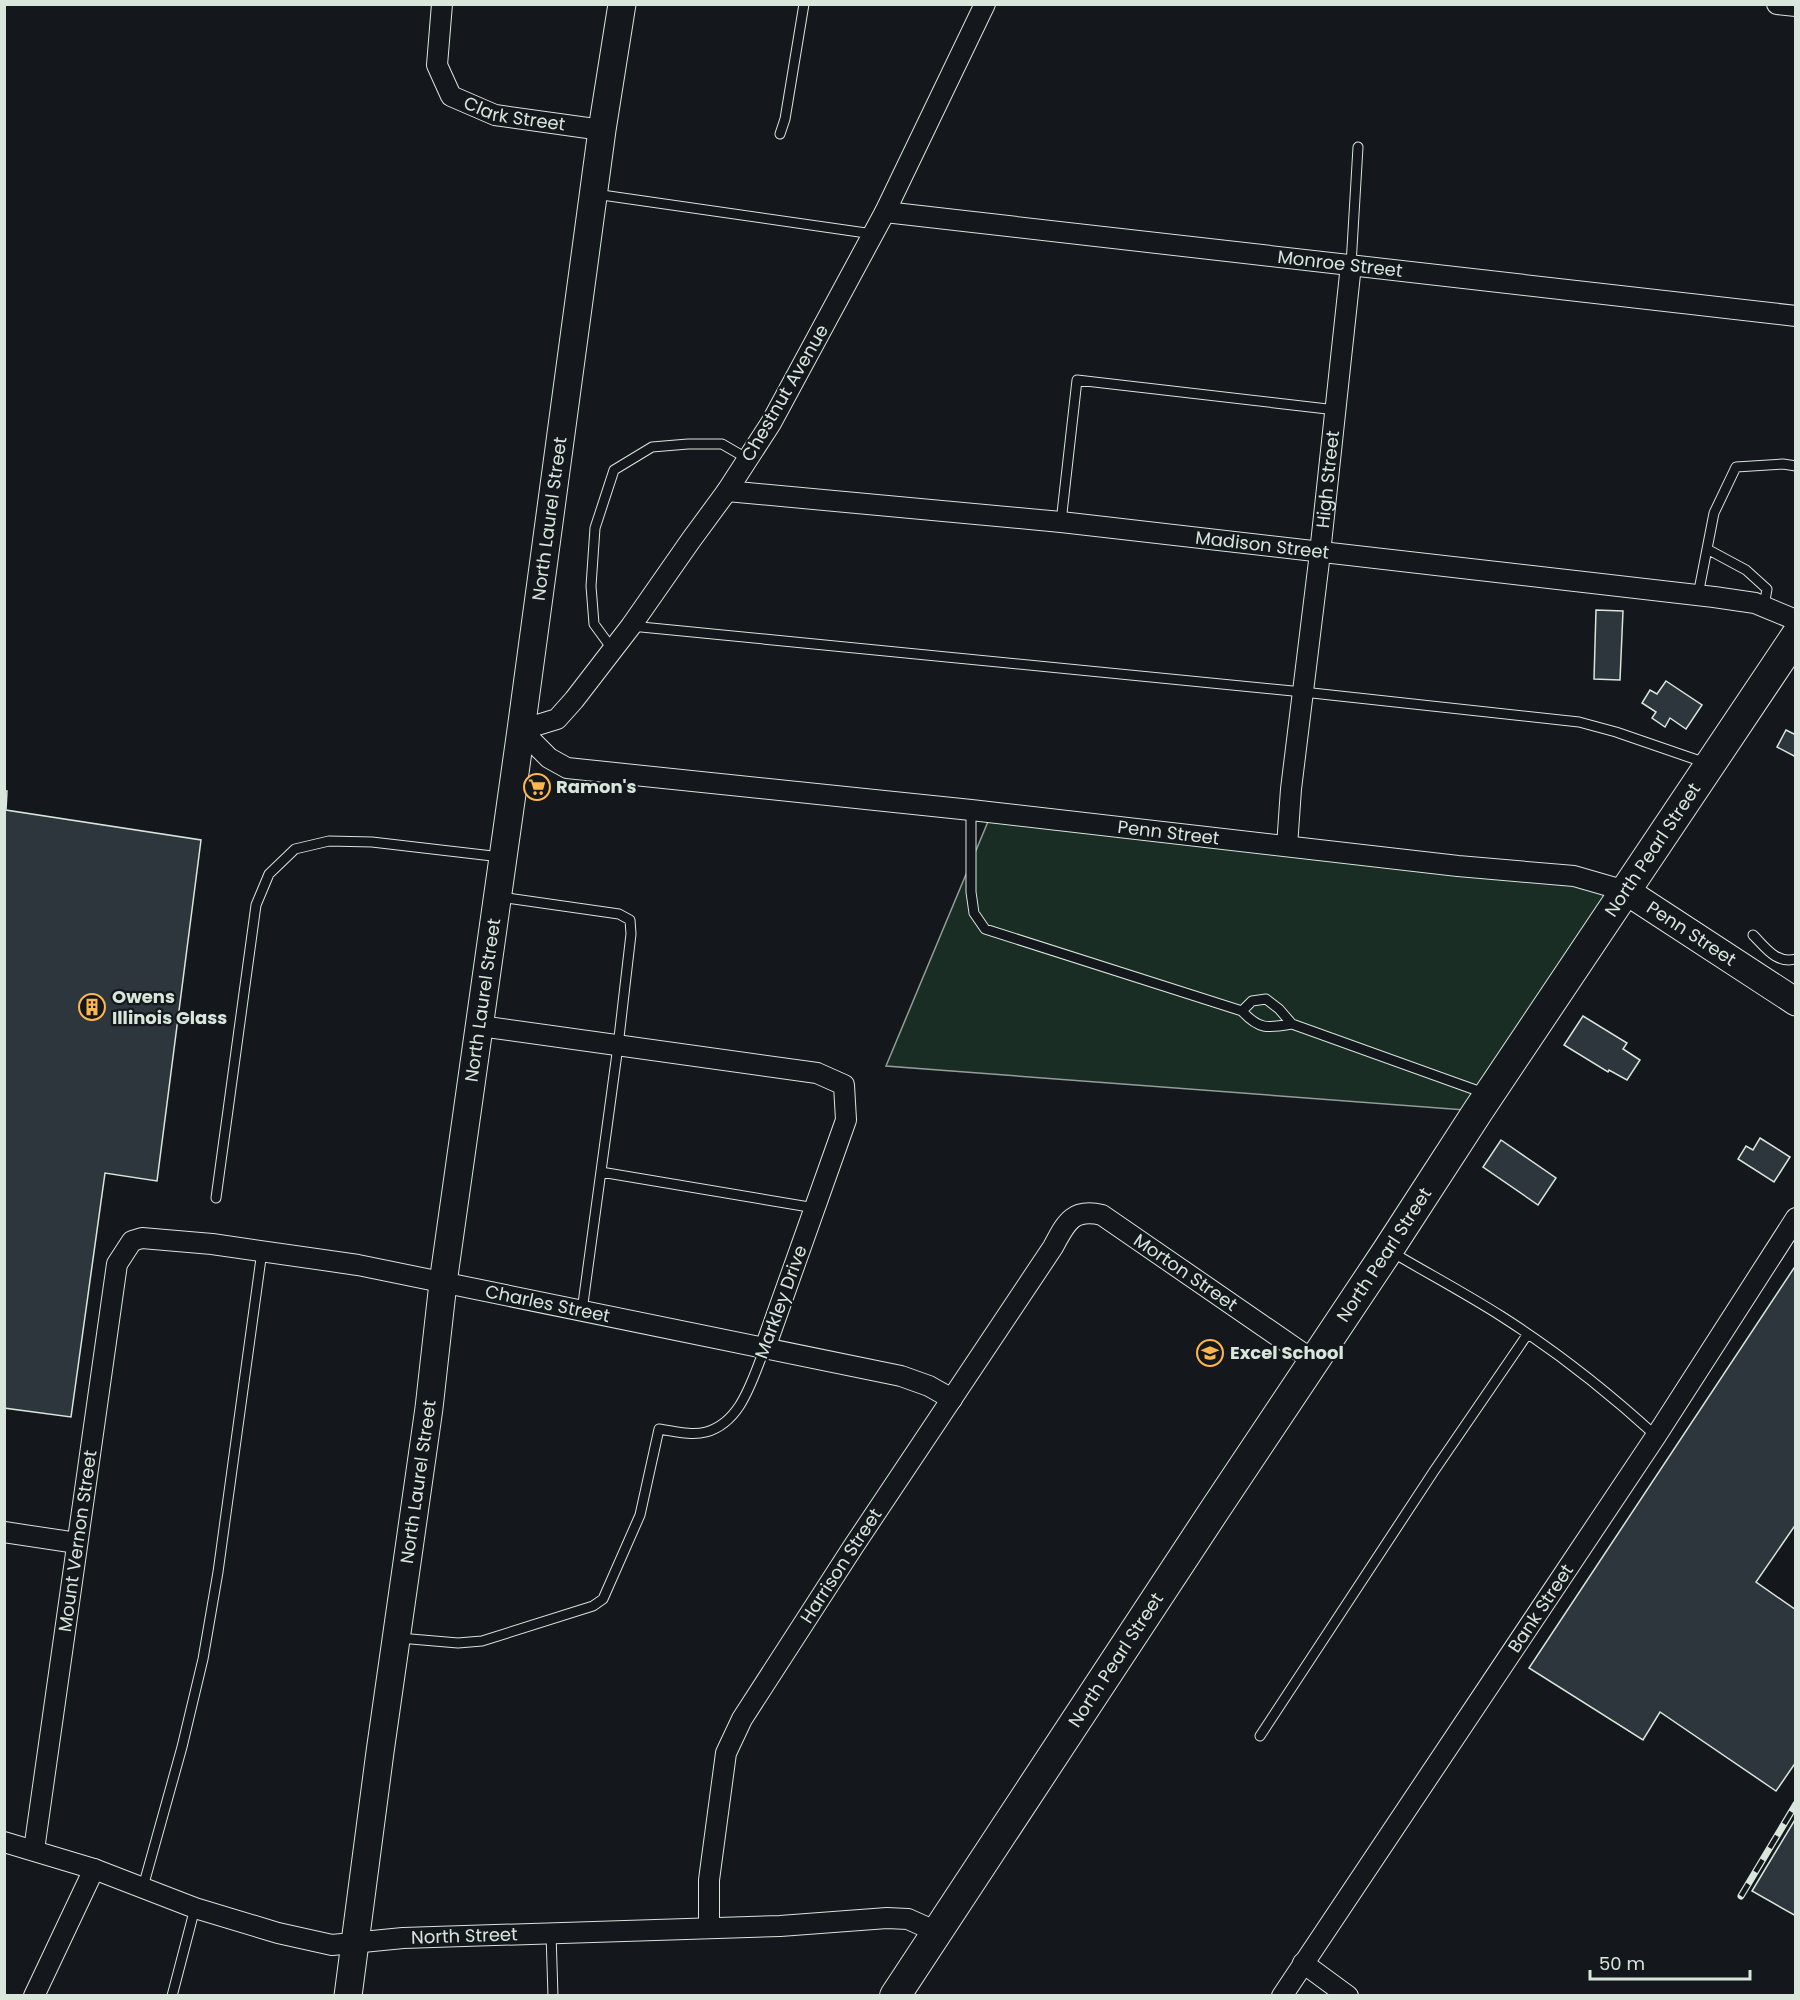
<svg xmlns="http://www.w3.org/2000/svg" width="1800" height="2000" font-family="Poppins,sans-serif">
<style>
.green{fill:#1a2d24;stroke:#939e99;stroke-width:1.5}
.building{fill:#2c363c;stroke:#d8e6dc;stroke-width:1.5}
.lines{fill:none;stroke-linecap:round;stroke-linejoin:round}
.lane-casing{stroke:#d8e6dc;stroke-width:11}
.street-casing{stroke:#d8e6dc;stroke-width:22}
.secondary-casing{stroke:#d8e6dc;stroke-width:29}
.primary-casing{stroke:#d8e6dc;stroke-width:32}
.lane{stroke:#14181c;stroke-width:9}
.street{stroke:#14181c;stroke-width:20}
.secondary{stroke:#14181c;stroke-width:27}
.primary{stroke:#14181c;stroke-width:30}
.rail-casing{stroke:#d8e6dc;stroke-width:7}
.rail{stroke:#14181c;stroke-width:4.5;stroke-dasharray:14;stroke-linecap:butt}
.labels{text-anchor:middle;stroke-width:4.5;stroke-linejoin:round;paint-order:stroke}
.street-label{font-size:18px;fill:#d8e6dc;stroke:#14181c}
.poi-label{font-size:18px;font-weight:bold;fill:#d8e6dc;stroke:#14181c;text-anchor:start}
</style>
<rect width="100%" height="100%" fill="#14181c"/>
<!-- green -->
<path class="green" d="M992,812L1626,891L1478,1111L886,1066Z"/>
<!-- building -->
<path class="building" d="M1596,610L1623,611L1620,680L1594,679Z
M1666,681L1702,705L1686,729L1670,718L1665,727L1652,718L1656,712L1642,703L1650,690L1657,694Z
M1786,730L1796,735V757L1777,747Z
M4,791H7L6,810L201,840L157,1181L105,1173L71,1417L4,1408Z
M1583,1016L1627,1043L1623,1049L1640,1060L1627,1080L1609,1070L1608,1072L1564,1045Z
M1760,1138L1790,1157L1774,1182L1738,1159L1746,1146L1753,1150Z
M1501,1140L1556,1178L1538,1205L1483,1167Z
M1796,1265V1524L1756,1582L1796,1610V1762L1776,1791L1660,1712L1643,1740L1529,1668Z
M1796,1818V1916L1752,1891Z"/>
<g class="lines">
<defs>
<path id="lane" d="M780,134L785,119L804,4
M595,194L873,234
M1351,265L1358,147
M1061,522L1077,380L1336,410
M1707,549L1746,570L1767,589L1764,606
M1698,595L1714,513L1736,467L1783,464L1796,466
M631,626L1303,692L1579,722L1616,732L1706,763
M613,650L594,624L591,586L595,528L614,470L652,447L688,444H722L748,459
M971,810V892L974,913L985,929L1242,1011
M500,897L619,914L630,920L631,934L618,1046L582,1311
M1753,935C1766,948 1776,964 1796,959
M1292,1024C1268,1028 1259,1030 1242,1011L1252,1001L1266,999L1279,1009L1292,1024L1484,1093
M601,1172L815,1208
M216,1198L256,905L269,874L295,849L329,841L372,842L501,857
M1390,1251C1427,1273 1465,1293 1501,1316C1556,1351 1608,1392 1656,1436
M399,1638L458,1643L482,1641L593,1606L603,1599L640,1515L659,1429C674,1431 691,1436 706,1432C742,1422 752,1379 765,1348
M1260,1736L1434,1471L1527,1335
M143,1887L182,1747L203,1659L218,1572L262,1251
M551,1933L553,1996
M172,1996L195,1908"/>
<g id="street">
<path id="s1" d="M442,4L437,65L451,96L495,115L602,130"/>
<path id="s2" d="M985,4L885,212L771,423L727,491L691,540L631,626L574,700L557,719L521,730L549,758L567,768L971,810L1458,866L1574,876L1626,891"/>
<path d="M1777,4L1796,6"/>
<path id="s3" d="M885,212L1796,316"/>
<path id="s4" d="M727,491L1061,522L1714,597L1755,603L1796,620"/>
<path id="s5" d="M1287,846L1291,789L1320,553L1351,265"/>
<path d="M480,1026L817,1073L844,1085L846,1120L765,1348"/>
<path d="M4,1532L77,1543"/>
<path id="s6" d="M4,1842L94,1869L195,1908L278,1933L332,1945L403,1938L780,1926L887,1918L908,1919L937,1932"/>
<path id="s7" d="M34,1850L117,1264L132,1241L142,1238L212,1244L358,1265L901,1376L929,1386L952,1399"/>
<path id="s8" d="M709,1928V1880L726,1753L742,1719L853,1547L1053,1247C1066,1223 1072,1208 1102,1215L1314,1361"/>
<path d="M1303,1963L1348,1996"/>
<path d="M34,1996L94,1869"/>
<path id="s9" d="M1282,1996L1656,1436L1796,1218"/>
</g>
<g id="secondary">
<path id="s10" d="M1626,891L1796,1002"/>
<path id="s11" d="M348,1996L380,1752L429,1408L443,1283L521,730L602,130L622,4"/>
</g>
<g id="primary">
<path id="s12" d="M895,1996L1214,1511L1388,1250L1478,1111L1796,636"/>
</g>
</defs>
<!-- lane casing -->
<use href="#lane" class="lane-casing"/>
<!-- street casing -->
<use href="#street" class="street-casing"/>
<!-- secondary casing -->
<use href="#secondary" class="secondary-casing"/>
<!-- primary casing -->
<use href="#primary" class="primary-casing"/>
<!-- lane -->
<use href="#lane" class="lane"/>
<!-- street -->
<use href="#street" class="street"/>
<!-- secondary -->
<use href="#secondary" class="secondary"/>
<!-- primary -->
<use href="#primary" class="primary"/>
<defs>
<path id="rail" d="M1741,1896L1796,1804"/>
</defs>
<!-- rail casing -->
<use href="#rail" class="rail-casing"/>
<!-- rail -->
<use href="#rail" class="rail"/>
</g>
<!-- icons -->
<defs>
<symbol id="supermarket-ring" viewBox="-11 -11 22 22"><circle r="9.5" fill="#14181c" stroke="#ffb74d" stroke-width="1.5"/><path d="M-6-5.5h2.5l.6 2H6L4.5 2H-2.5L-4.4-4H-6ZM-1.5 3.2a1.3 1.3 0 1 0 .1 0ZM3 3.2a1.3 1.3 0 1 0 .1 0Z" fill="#ffb74d"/></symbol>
<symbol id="building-ring" viewBox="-11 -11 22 22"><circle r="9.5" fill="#14181c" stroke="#ffb74d" stroke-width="1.5"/><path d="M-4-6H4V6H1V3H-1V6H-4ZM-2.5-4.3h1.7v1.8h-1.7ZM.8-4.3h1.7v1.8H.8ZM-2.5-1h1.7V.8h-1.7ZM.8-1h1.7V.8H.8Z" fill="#ffb74d"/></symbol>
<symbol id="school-ring" viewBox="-11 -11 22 22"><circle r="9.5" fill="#14181c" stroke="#ffb74d" stroke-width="1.5"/><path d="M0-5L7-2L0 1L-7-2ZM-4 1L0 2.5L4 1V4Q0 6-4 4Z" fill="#ffb74d"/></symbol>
</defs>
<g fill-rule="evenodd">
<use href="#supermarket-ring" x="522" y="772" width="30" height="30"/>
<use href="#building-ring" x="77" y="992" width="30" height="30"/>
<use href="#school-ring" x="1195" y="1338" width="30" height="30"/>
</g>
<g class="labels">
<!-- street labels -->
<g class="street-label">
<text dy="6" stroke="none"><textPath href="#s1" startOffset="162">Clark Street</textPath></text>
<text dy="6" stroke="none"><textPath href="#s3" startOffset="458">Monroe Street</textPath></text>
<text transform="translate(785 393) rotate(-60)" y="6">Chestnut Avenue</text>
<text dy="6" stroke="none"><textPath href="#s5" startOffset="369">High Street</textPath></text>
<text dy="6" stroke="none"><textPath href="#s11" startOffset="1491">North Laurel Street</textPath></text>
<text dy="6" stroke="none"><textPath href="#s4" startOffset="538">Madison Street</textPath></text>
<text dy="6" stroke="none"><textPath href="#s2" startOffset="1539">Penn Street</textPath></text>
<text dy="6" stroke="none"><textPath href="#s12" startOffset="1374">North Pearl Street</textPath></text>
<text dy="6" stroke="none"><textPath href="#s10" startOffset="78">Penn Street</textPath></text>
<text dy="6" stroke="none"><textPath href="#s11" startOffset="1005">North Laurel Street</textPath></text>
<text dy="6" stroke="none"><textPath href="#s12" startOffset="888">North Pearl Street</textPath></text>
<text dy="6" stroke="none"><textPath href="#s8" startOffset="946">Morton Street</textPath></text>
<text transform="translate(781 1302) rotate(-70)" y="6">Markley Drive</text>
<text dy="6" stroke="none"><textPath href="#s7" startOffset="1041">Charles Street</textPath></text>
<text dy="6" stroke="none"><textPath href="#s11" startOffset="519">North Laurel Street</textPath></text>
<text dy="6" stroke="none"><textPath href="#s7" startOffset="312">Mount Vernon Street</textPath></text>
<text dy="6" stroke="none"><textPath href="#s8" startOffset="396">Harrison Street</textPath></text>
<text dy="6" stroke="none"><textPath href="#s9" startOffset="466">Bank Street</textPath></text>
<text dy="6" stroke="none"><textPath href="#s12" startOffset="402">North Pearl Street</textPath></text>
<text dy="6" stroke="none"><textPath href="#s6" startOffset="477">North Street</textPath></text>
</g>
<!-- poi labels -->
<g class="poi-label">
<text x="556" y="793">Ramon's</text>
<text x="112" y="1003">Owens<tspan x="112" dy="21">Illinois Glass</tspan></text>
<text x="1230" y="1359">Excel School</text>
</g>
</g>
<!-- border -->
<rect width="1800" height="2000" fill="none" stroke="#d8e6dc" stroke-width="12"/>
<!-- scale -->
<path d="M1590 1970v9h160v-9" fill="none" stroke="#d8e6dc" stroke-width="3"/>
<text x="1599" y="1970" font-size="18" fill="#d8e6dc" stroke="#14181c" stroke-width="4.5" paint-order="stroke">50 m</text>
</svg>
